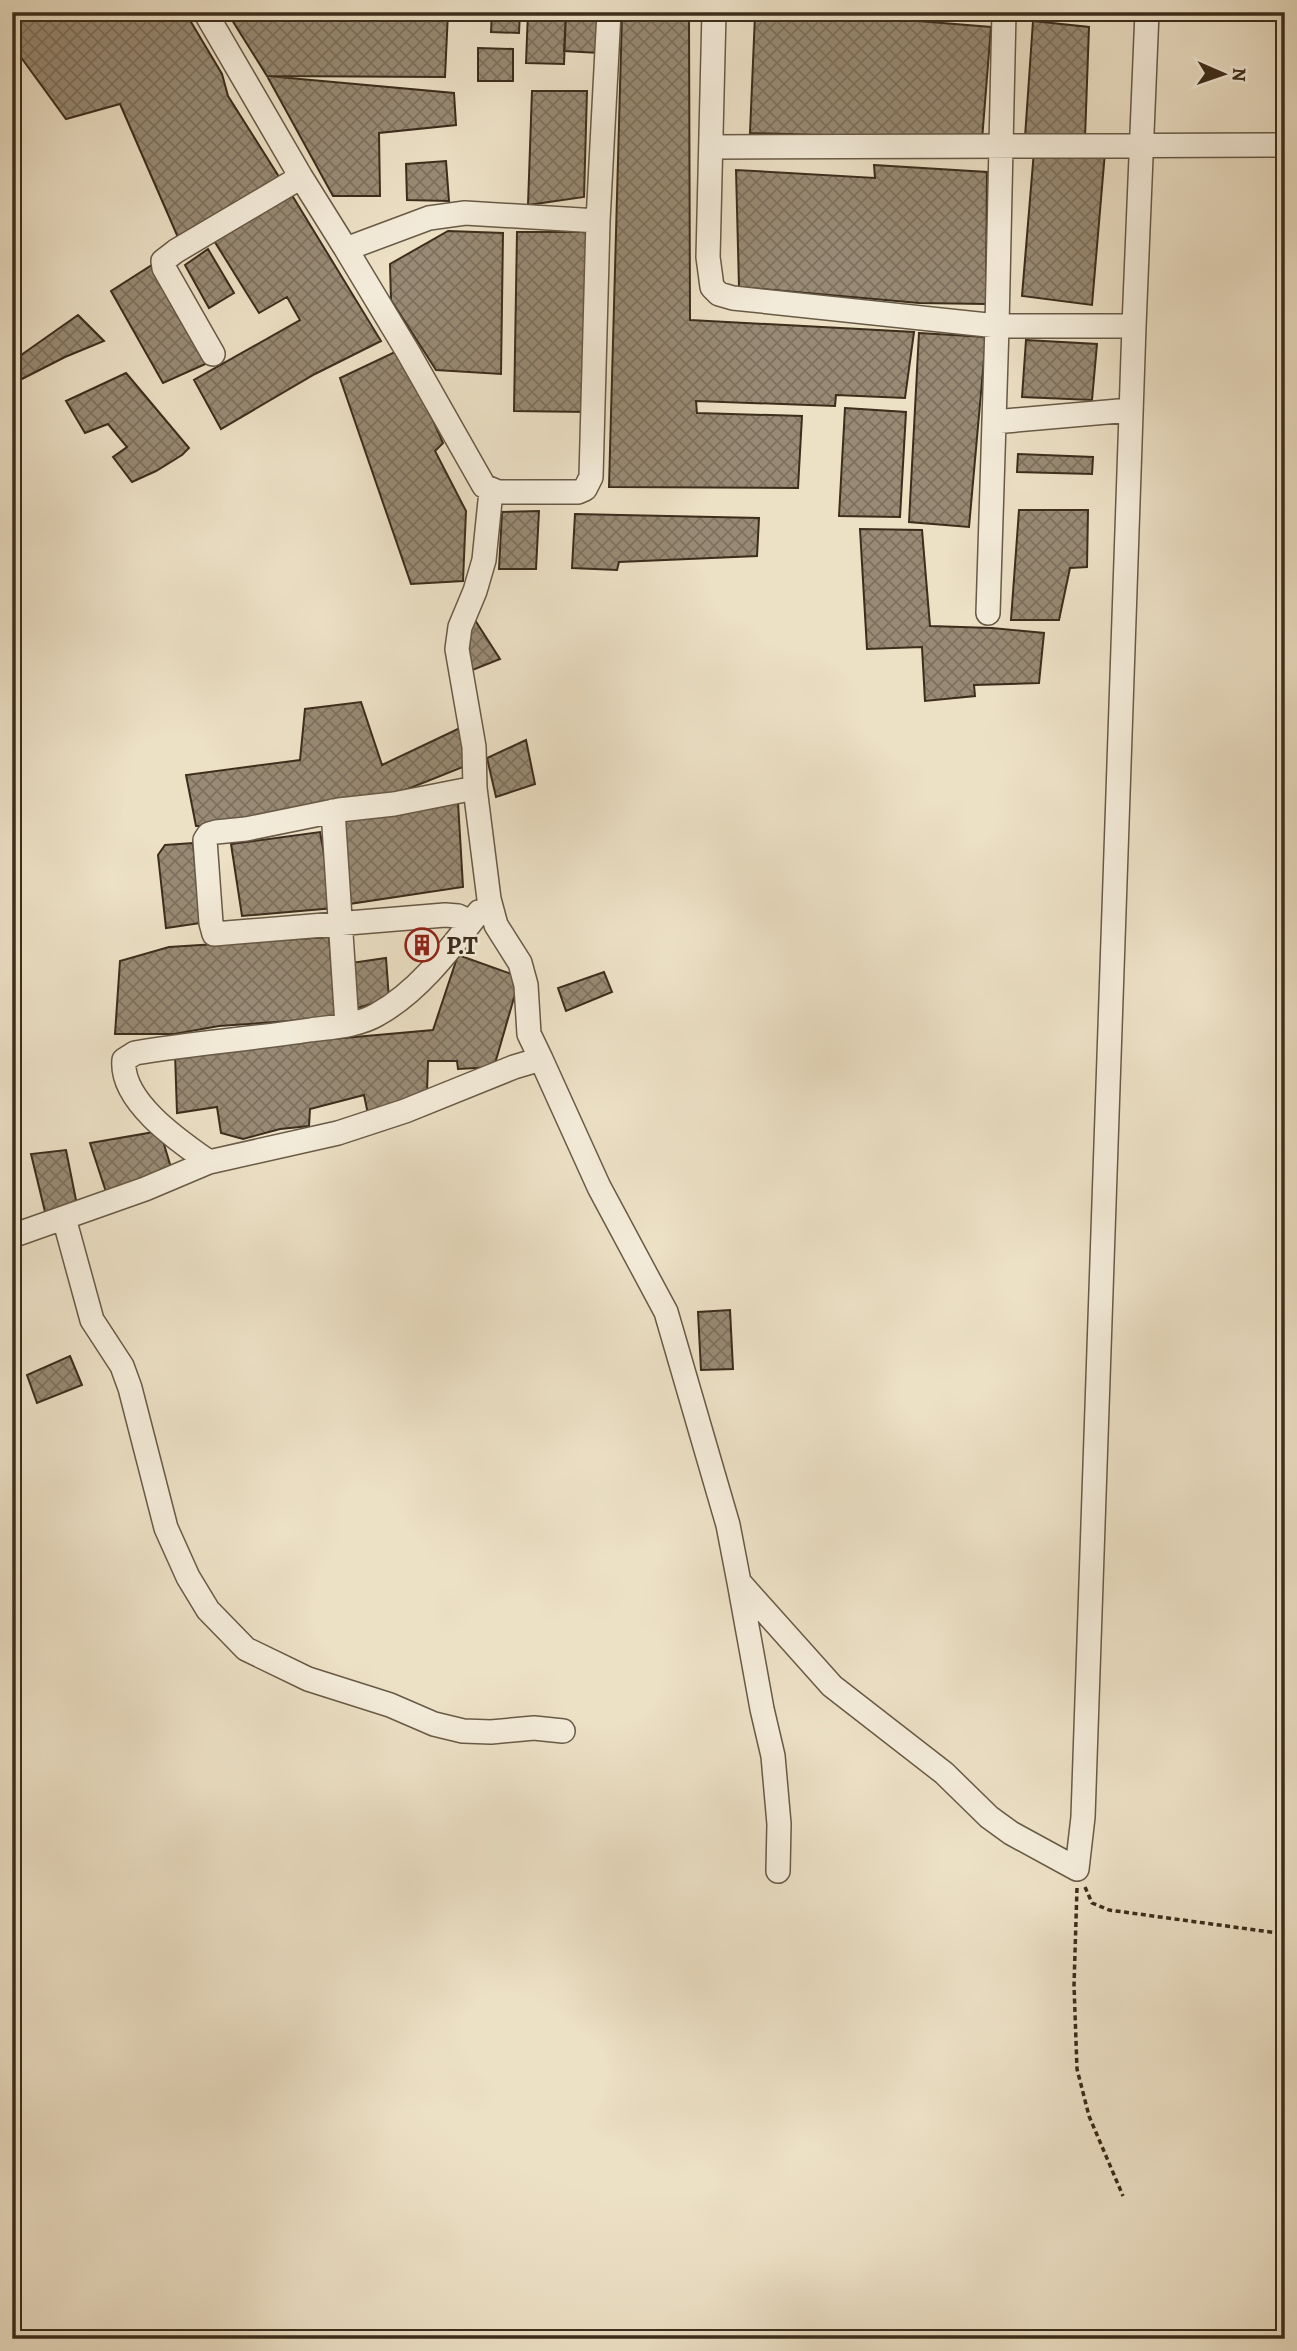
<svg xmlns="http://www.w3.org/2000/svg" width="1297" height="2351" font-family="Alegreya,serif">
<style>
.building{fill:url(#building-cross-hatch);stroke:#3c2d1c;stroke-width:2}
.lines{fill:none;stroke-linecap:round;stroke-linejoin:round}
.minor-casing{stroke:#685a46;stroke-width:26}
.path{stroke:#3c2d1c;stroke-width:3.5;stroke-dasharray:5 3.5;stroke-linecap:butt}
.minor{stroke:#f3ebd9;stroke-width:23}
.labels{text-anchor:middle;stroke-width:5;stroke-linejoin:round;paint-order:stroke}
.poi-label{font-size:26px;font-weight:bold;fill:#3c2d1c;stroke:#f3ebd9;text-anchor:start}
</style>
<defs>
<pattern id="building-cross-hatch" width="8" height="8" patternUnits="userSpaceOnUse" patternTransform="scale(1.75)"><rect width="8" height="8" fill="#988a74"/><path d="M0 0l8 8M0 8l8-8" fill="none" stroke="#7d715e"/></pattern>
</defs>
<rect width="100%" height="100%" fill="#ece0c5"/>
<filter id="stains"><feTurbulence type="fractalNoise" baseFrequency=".00286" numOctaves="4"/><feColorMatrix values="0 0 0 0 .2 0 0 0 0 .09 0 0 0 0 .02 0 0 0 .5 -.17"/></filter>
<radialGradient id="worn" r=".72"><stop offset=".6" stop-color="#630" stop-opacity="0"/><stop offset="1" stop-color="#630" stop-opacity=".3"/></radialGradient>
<!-- building -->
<path class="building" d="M12,12H185L222,74L228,96L281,180L180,242L120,104L66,119L12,45Z
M238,12H448L445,77L267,76L232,20Z
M492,12H520L519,33L491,32Z
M528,12H566L564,64L526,63Z
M566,12H601L599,53L564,51Z
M622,15L689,16L690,320L914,332L905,398L836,395L835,406L696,401L697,413L802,416L798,488L609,487Z
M755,15L893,19L991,27L982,140L750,133Z
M1033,21L1089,27L1085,138L1025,137Z
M478,48L513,49V81H478Z
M267,76L454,93L456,125L379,133L380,196H333Z
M532,91H587L584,197L528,205Z
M1034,151L1105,152L1092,305L1022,296Z
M446,161L449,201L407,200L406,164Z
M874,165L987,172L986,304L919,303L739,287L736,170L875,178Z
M290,192L381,341L315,374L221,429L194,380L300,320L287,297L259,313L213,239Z
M448,231L503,233L501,374L436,370L391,300L390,264Z
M517,232H592L587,412L514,411Z
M208,249L234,293L209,308L185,265Z
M152,265L212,361L163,383L111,291Z
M78,315L104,341L65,357L12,384V358L14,360Z
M919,333L986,337L969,527L909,522Z
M1026,340L1097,344L1092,400L1022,397Z
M397,351L417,384L443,443L435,451L466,511L463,581L411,584L340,378Z
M126,373L189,448L182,455L156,471L132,482L113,457L127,447L108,424L85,433L66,401Z
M845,408L906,412L900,517L839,516Z
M1018,454L1093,457L1092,474L1017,472Z
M1019,510H1088L1087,567L1070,568L1059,620H1011Z
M539,511L536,569H499L502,512Z
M575,514L759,518L757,556L619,562L617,570L572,568Z
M860,529L922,530L930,626L992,628L1044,633L1039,683L974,685L975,696L925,701L922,647L867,649Z
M473,617L500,659L470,671L465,656Z
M361,702L382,765L460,728L468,765L380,800L256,825L196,826L186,775L300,760L305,709Z
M526,740L535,784L496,797L487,758Z
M458,802L463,887L349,904L343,812Z
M320,832L334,908L242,916L231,844Z
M193,843L201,923L166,928L158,855L165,845Z
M423,936L430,943L421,952L414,946Z
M329,937L336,1018L219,1026L174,1034H115L120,961L169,947Z
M458,955L520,977L494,1067L458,1069L457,1061H428L427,1093L368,1114L364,1095L310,1109L309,1126L280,1129L243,1139L221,1133L217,1107L177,1113L175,1053L433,1030Z
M386,958L389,999L357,1008L351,963Z
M604,972L612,992L566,1011L558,988Z
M160,1131L172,1171L107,1195L90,1143Z
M66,1150L77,1205L46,1216L31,1154Z
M730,1310L733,1369L701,1370L698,1312Z
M70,1356L82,1385L37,1403L27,1375Z"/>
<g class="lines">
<defs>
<path id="minor" d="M205,12L301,177L346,249L429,218L465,213L598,221L609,12
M714,12L708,257L712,287L719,294L733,298L997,326L1004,12
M711,147L1285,145
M346,249L408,352L484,486L498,492H578L585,489L591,477L598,221
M213,354L164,268L163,261L176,251L301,177
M994,422L1130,410
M988,613L997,326H1134L1147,12
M333,811L347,1025
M471,922L458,916L445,915L214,934L211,923L205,840L209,834L216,832L246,829L339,810L394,804L475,788
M541,1059L599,1187L666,1312L728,1525L739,1582L832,1686L944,1773L989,1817L1011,1833L1077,1869L1083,1817L1134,326
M209,1162C179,1141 120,1101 124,1060L135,1053C193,1043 252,1039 310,1030C332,1027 358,1026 378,1014C419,991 450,949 479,912
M64,1218L92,1320L122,1366L130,1388L166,1528L188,1577L208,1610L246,1649L308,1679L390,1705L434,1724L463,1731L491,1732L534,1728L563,1731
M12,1236L145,1189L209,1162L338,1133L405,1111L514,1067L541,1059L529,1034L526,985L520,963L496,925L489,899L475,788L474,747L457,649L460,627L475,591L484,560L491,491
M739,1582L762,1709L773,1756L779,1824L778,1871"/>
</defs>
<!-- minor casing -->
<use href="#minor" class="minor-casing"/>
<!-- path -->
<path class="path" d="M1085,1887L1092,1903L1109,1910L1285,1934
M1077,1888L1074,1985L1077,2069L1089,2116L1123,2196"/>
<!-- minor -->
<use href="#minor" class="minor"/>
</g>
<!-- icons -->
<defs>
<symbol id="building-ring" viewBox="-11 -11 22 22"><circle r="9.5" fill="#f3ebd9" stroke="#8f2418" stroke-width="1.5"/><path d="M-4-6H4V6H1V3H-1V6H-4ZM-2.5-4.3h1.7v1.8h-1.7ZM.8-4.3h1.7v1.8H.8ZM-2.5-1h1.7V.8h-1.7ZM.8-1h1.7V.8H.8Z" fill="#8f2418"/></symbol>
</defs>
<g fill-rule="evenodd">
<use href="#building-ring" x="403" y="926" width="38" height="38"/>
</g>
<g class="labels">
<!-- poi labels -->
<g class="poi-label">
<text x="446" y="954">P.T</text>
</g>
</g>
<!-- margin -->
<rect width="1297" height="2351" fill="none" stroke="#ece0c5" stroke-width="42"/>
<rect x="14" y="14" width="1269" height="2323" fill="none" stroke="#3c2d1c" stroke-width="3.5"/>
<rect x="21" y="21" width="1255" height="2309" fill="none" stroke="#3c2d1c" stroke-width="2"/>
<!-- north arrow -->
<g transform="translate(1223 74) rotate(92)" stroke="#f3ebd9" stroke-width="5" paint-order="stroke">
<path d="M0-5L12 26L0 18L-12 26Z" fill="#3c2d1c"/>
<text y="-10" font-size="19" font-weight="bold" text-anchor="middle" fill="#3c2d1c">N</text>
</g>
<rect width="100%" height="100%" filter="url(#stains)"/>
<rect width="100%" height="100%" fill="url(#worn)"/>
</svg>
